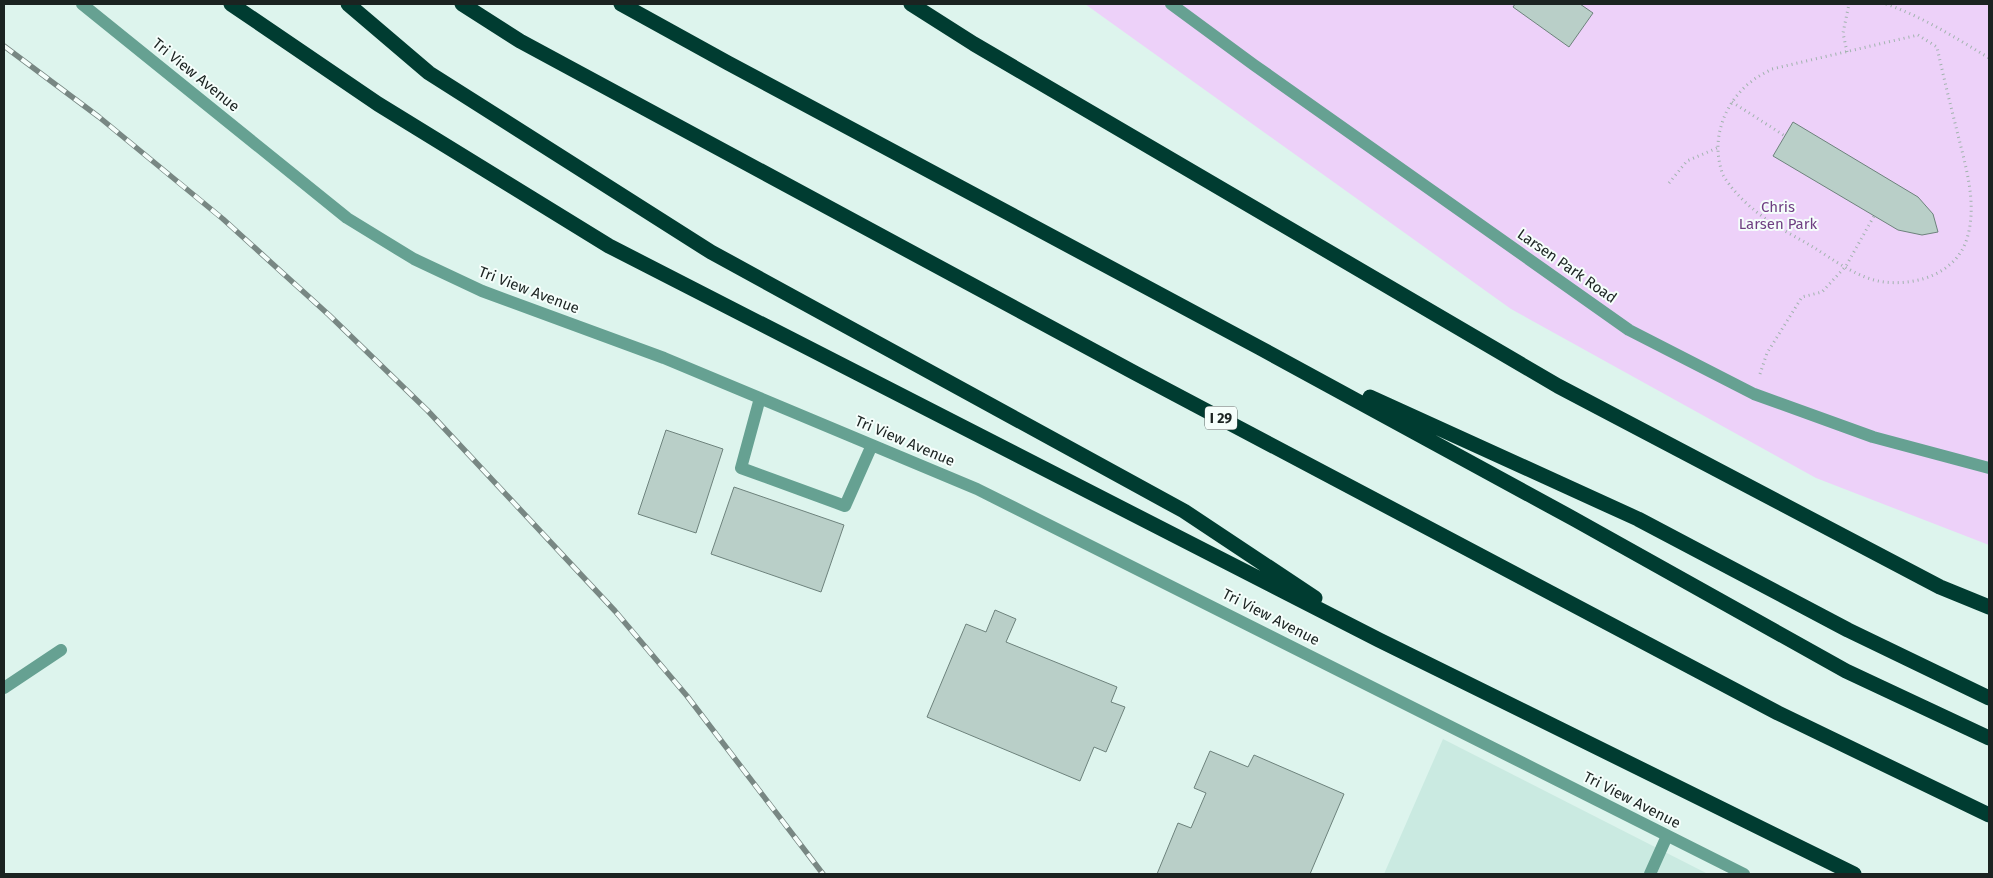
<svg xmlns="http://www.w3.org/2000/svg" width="1993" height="878" font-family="'Fira Sans',sans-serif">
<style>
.built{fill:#caeae1}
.green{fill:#edd1f9}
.building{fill:#b9cfc8;stroke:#6d827c}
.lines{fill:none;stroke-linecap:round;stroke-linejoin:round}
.path{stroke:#a1b3ae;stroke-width:3;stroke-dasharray:1 4;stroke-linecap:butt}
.minor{stroke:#66a192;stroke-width:12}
.highway{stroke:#003c31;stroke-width:15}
.rail-casing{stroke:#788783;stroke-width:5.5}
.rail{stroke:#f5fefb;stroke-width:4;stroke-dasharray:11;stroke-linecap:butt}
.labels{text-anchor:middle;stroke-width:4;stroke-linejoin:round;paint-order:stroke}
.shield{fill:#f5fefb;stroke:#5c6562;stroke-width:1}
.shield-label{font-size:14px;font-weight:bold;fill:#1b2321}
.street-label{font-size:15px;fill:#1b2321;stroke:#f5fefb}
.park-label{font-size:15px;fill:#6f3f82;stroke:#f5fefb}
</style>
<rect width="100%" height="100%" fill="#ddf4ed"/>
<!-- built -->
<path class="built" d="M1443,739L1708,874H1384Z"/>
<!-- green -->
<path class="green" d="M1085,4H1989V545L1816,478L1511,309Z"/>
<!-- building -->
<path class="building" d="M1515,4H1580L1593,13L1569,47L1513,7Z
M1793,122L1918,197L1933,214L1938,232L1922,235L1898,230L1773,156Z
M666,430L723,449L696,533L638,514Z
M734,487L844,525L821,592L711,554Z
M995,610L1016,619L1006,642L1117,687L1111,702L1125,707L1106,752L1094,747L1080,781L927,717L966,624L986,632Z
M1210,751L1248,767L1254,755L1344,794L1310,874H1157L1178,823L1191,828L1206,793L1194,788Z"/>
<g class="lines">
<!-- path -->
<path class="path" d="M1886,4C1923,17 1956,38 1989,58
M1918,35L1937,47C1943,75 1950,103 1957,131C1965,164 1977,201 1968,235C1959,272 1919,286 1884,282C1859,279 1834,260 1813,247C1793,235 1770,224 1753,209C1742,200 1730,187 1723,175C1721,170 1720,165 1719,160C1714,130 1728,99 1752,81C1758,76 1765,73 1772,69Z
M1847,52L1843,33L1849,4
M1732,102L1785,136
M1669,183L1687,161L1717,148
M1760,374L1767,353L1802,297L1822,292L1846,266L1874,216"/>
<!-- minor -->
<path class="minor" d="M82,4L347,218L414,259L482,291L664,358L977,489L1744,874
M1171,4L1254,65L1629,330L1754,394L1873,437L1989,468
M760,398L741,468L845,506L872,445
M4,688L61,650
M1650,874L1667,836"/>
<!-- highway -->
<path class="highway" d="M231,4L378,104L609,246L1379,640L1854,874
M348,4L429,73L711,252L1184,511L1315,598
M462,4L520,41L1135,373L1778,713L1989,815
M621,4L728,63L1260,348L1574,519L1846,671L1989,738
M911,4L974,44L1558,386L1940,587L1989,607
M1370,397L1638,519L1848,630L1989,698"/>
<defs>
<path id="rail" d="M4,46L99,117L223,219L329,315L428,411L615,611L687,696L823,874"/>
</defs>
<!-- rail casing -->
<use href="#rail" class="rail-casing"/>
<!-- rail -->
<use href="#rail" class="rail"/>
</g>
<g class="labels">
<!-- shield labels -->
<rect class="shield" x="1205" y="406.5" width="32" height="23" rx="4"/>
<g class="shield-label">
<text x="1221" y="423">I 29</text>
</g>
<!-- street labels -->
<g class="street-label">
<text transform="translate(196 75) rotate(39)" y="5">Tri View Avenue</text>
<text transform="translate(1567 266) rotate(35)" y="5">Larsen Park Road</text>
<text transform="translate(529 290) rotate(21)" y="5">Tri View Avenue</text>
<text transform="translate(905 441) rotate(23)" y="5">Tri View Avenue</text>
<text transform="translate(1271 617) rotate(27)" y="5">Tri View Avenue</text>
<text transform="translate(1632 800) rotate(27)" y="5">Tri View Avenue</text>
</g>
<!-- park labels -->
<g class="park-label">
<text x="1778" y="212">Chris<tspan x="1778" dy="17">Larsen Park</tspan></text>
</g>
</g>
<!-- border -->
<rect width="1993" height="878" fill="none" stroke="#1b2321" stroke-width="10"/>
</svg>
